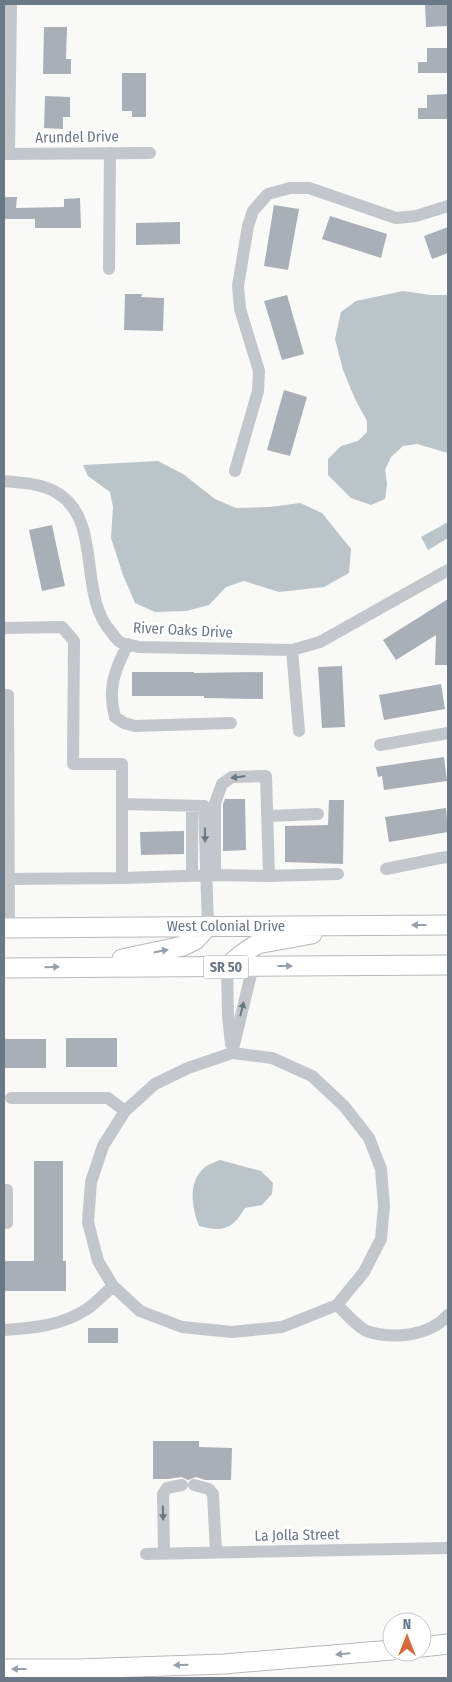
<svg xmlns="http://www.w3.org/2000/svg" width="452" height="1682" font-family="'Fira Sans Condensed',sans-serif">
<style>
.water{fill:#bbc4c9}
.building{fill:#a9afb6}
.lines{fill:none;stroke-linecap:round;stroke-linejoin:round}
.highway-casing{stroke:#b6b9bd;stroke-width:21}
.minor{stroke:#c3c6ca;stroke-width:12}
.highway{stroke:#fff;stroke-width:19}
.oneway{fill:#6b7886}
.oneway2{fill:#97a0aa}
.labels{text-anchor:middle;stroke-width:5;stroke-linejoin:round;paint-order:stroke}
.shield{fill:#fff;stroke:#97a0aa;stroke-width:1}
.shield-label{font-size:14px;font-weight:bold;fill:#6b7886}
.street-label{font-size:15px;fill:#6b7886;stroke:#fff}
</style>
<rect width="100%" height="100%" fill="#f9f9f7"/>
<!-- water -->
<path class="water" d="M403,291L431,295H448V453L417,444L403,446L391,457L385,470L387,484L385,499L371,505L351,498L328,475V459L341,446L358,441L367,432V421L355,399L343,370L335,339L341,312L356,301Z
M158,461L183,474L215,499L236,508L270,507L300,503L322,513L351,549L349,573L324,587L279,592L244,581L226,587L209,605L186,611L155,612L135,603L123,575L111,538L113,507L110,492L88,476L83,465Z
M448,522V538L428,550L421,537Z
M220,1160L261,1171L273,1183L272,1194L262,1205L245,1208C232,1230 223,1232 199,1226C192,1207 187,1182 205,1167C209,1164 215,1162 220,1160Z"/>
<!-- building -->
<path class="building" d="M425,4H448V26L426,27Z
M44,27H67L66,59H71V74H43Z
M427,48H448V73H418V62H427Z
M122,73H146V117H132V111H122Z
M448,94V119H418V108H427V95Z
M45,96L70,97V117H63V129L44,128Z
M4,197H17L16,208L64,207V199L80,198L81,228H35V219H4Z
M274,205L299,209L288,270L264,266Z
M330,216L387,234L381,258L322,239Z
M180,222V244L136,245V223Z
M448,227V253L432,259L424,236Z
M125,294H142L141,297L164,298L163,331L124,330Z
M287,295L304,354L282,360L264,301Z
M284,390L307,397L290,456L267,450Z
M52,525L65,586L42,591L29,530Z
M448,599V665H435L436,635L396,660L383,640Z
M342,666L345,727L322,728L318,667Z
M132,672H194V673L263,672V699L204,698V696H132Z
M441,684L445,709L384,720L379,695Z
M444,757L447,781L384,790L382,776L378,777L376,767Z
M225,799H245L246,850L223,851V804Z
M329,800H344L343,864L285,862V826L328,825Z
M446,808L448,832L389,842L385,817Z
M184,831V854L141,855L140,832Z
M66,1038H117V1067H66Z
M4,1039H46V1068H4Z
M34,1161H63V1261H66V1291H4V1261H34Z
M88,1328H118V1343H88Z
M153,1441H199V1447L232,1448L231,1480H205L196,1477L188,1480L181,1477L168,1479H153Z"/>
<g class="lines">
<defs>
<path id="highway" d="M4,928L448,925
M122,959L183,946L195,940L208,926
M227,967L241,955L257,944L312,934
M4,968L448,965
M422,1647L448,1644
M4,1669H78L224,1664L392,1650"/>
</defs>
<!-- highway casing -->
<use href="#highway" class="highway-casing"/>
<!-- minor -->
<path class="minor" d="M4,154L150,153
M9,154L11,4
M109,269L110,153
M235,471L258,391L259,371L240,309L238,286L248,226L253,211L268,194L290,188H309L396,218L416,216L448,206
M4,481C22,483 43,483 59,494C103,523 77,595 112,633C114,636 117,640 120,642C124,645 133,645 138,647L292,650L320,642L448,570
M4,628L62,627L74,641L73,764H122V878L215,875L269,876L266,776L232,777L222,784L215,803V875
M128,644C115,669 107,689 115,717L124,723L135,726L231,723
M292,650L299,731
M4,695H8L9,928
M380,745L448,733
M123,804L204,806L208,926
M268,816L318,814
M386,869L440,858L448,857
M192,875V806
M269,876L338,874
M8,879L122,878
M227,967L228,1016L231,1044
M232,1053L272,1058L312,1076L344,1106L369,1138L381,1169L384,1206L381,1239L364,1272L337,1305L282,1327L232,1332L182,1327L140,1311L113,1286L98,1261L88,1222L91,1182L103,1146L125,1111L155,1084L188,1068Z
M232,1053L253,966
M11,1098H108L125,1111
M4,1190H7V1223H4
M337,1305C345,1312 358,1328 367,1331C393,1340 430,1336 448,1315
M4,1330C33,1328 61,1326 87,1309C96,1303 105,1293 113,1286
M194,1485L209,1489L213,1494L216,1552
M164,1553L163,1494L167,1488L182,1485
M146,1554L448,1548"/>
<!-- highway -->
<use href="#highway" class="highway"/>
</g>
<!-- one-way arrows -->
<defs><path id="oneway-solid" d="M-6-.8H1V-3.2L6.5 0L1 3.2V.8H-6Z" transform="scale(1.25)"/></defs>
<g class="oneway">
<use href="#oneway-solid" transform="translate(238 777) rotate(173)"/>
<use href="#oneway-solid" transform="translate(205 835) rotate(89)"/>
<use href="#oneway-solid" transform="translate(242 1009) rotate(-76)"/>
<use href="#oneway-solid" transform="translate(163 1513) rotate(89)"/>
</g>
<g class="oneway2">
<use href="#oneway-solid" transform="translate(419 925) rotate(180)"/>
<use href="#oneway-solid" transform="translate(161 951) rotate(-11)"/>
<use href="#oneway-solid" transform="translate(285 966)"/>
<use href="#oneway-solid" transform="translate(52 967) rotate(-1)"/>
<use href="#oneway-solid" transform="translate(343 1654) rotate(175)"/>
<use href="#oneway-solid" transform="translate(181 1665) rotate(178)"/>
<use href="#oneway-solid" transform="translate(19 1669) rotate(180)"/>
</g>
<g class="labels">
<!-- shield labels -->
<rect class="shield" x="203.5" y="955.5" width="45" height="23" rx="4"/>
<g class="shield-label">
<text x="226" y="972">SR 50</text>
</g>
<!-- street labels -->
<g class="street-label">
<text transform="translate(77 137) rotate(-1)" y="5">Arundel Drive</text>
<text transform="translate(183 630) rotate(3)" y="5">River Oaks Drive</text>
<text x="226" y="931">West Colonial Drive</text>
<text transform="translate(297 1535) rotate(-1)" y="5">La Jolla Street</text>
</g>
</g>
<!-- border -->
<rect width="452" height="1682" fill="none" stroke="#6b7886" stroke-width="10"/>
<!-- north arrow -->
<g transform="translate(407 1637)"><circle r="24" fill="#ffffff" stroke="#c4c9cf"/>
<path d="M0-4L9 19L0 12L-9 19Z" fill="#d56a3b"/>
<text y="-8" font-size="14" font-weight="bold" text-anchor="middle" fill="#6b7886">N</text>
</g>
</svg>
